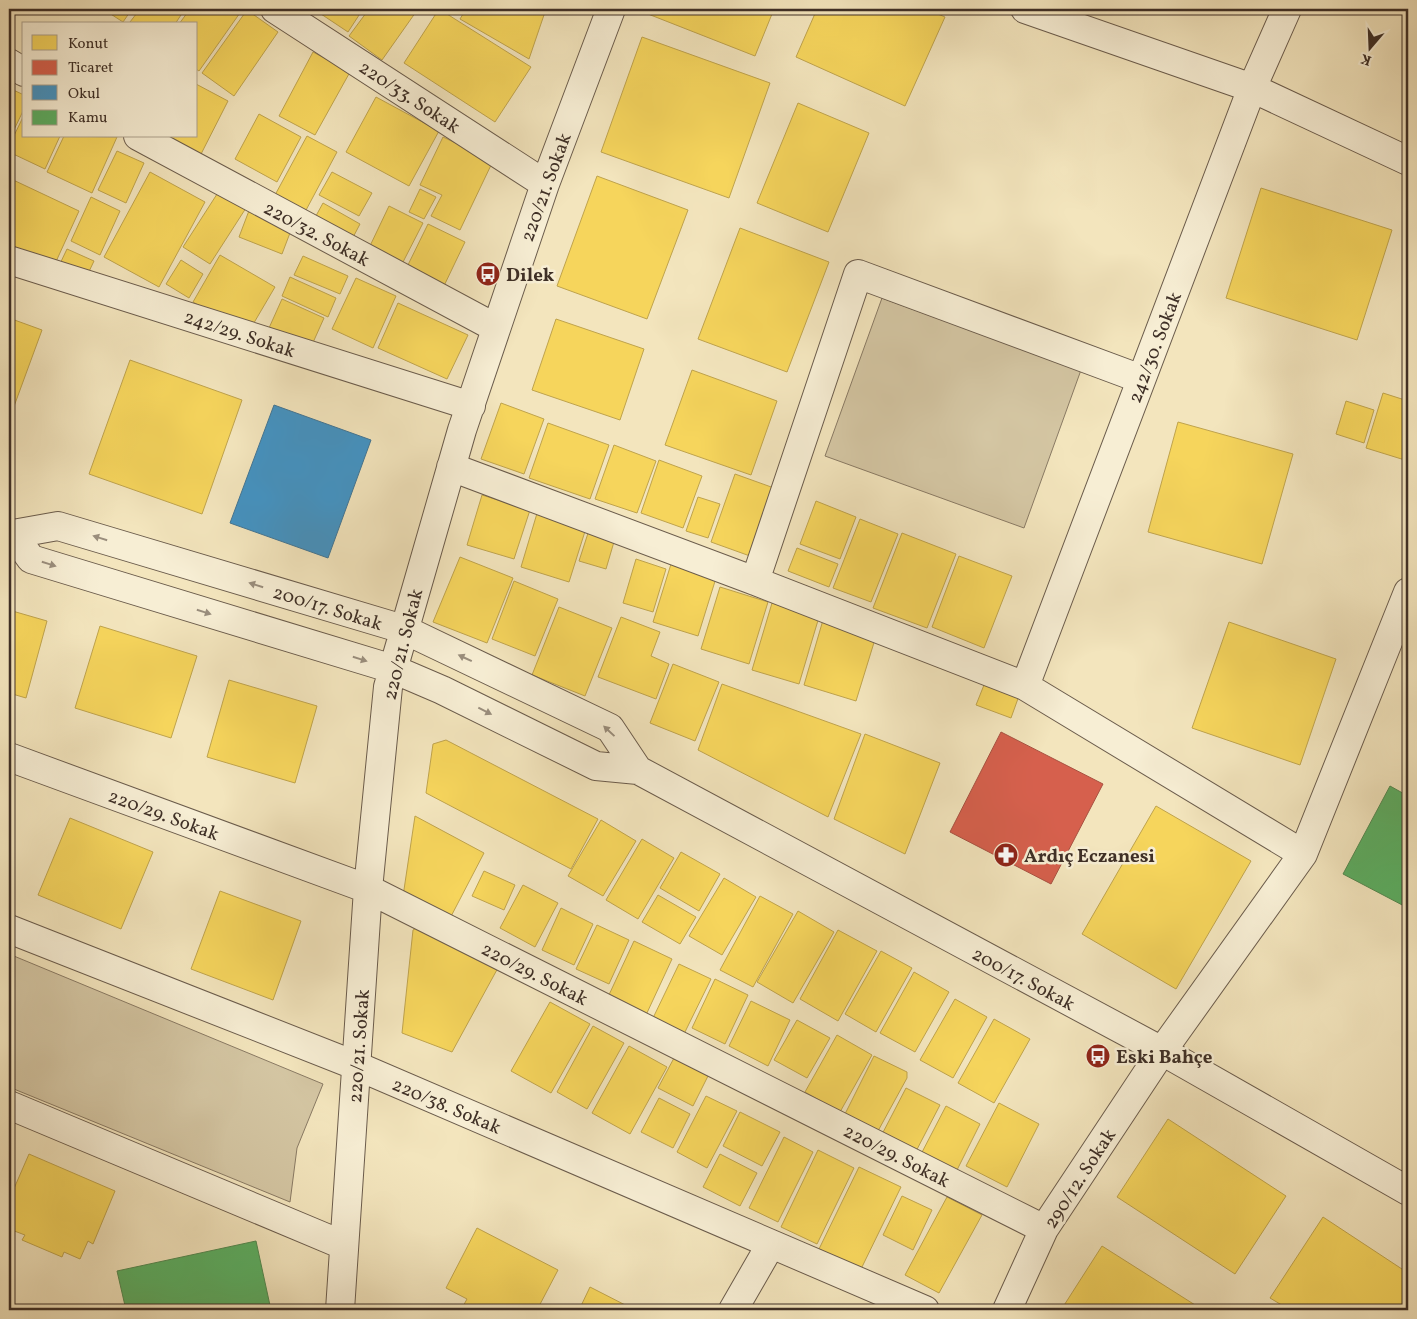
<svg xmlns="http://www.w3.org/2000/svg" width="1417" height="1319" font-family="Vollkorn,serif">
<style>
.green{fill:#d4c6a3;stroke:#897a64}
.homes{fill:#f6d55c;stroke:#bfa34c}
.shops{fill:#d6604d;stroke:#a85141}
.schools{fill:#4393c3;stroke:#427594}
.public{fill:#5aae61;stroke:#52884f}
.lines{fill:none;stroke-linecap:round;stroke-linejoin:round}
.minor-casing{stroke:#6b5c4c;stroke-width:30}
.minor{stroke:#f7eed4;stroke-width:28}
.oneway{fill:#9a8e7d}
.labels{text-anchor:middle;stroke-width:5;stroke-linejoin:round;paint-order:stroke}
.street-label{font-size:19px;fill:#3e2f26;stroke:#f7eed4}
.poi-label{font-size:19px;font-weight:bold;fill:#3e2f26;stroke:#f7eed4;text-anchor:start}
</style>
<rect width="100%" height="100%" fill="#f3e5bd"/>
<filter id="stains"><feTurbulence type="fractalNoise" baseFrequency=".004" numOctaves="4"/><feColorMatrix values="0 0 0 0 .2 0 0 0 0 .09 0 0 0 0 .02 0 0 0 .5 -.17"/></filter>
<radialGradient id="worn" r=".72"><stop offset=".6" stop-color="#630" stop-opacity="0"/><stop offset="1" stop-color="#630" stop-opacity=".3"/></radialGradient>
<!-- green -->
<path class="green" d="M882,298L1081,370L1024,528L825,456Z
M9,954L323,1084L297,1148L290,1202L9,1087Z"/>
<!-- homes -->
<path class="homes" d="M103,9H132L123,22Z
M140,9H185L175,24H133L130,22Z
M190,9L242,10L199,71L196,69V24H179Z
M302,9H315L312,15Z
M320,9H363L348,32L318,12Z
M369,9H418L382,60L349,36Z
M439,9L531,67L495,122L404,63Z
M466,9H546L529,59L460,19Z
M650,9H774L755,56L648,14Z
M817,9H926L945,17L905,106L796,57Z
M247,10L278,32L234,96L202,73Z
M642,37L770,83L729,198L601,152Z
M313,52L350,72L315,135L279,116Z
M196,84L228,101L199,158L166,136H196Z
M9,88L24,95V109L9,140Z
M376,97L439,131L409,186L346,152Z
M798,103L869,133L828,232L757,203Z
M259,114L301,137L277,182L235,159Z
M24,115V136H60L45,169L9,152V146Z
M64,136L117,137L92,193L47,172Z
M307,136L337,152L305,212L275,195Z
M443,137L493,161L460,230L431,216L442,195L420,185Z
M117,151L144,163L126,203L98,190Z
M150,172L205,202L159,287L104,257Z
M332,172L372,193L359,216L319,195Z
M597,176L688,210L647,319L557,286Z
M9,178L79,211L54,266L9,246V220L14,210L9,208Z
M1261,188L1392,230L1357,340L1226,298Z
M420,189L436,197L424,219L409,212Z
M219,191L246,208L210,264L183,247Z
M91,197L120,211L100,255L71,241Z
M323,203L360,224L349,245L311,225Z
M389,206L423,223L402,264L369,248Z
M250,208L293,225L282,254L239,237Z
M428,224L465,242L442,290L405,271Z
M740,228L829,262L787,372L698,339Z
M67,249L94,261L84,282L57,270Z
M220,255L275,287L248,333L193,302Z
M303,256L348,276L340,294L294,275Z
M181,260L203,274L189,298L166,284Z
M290,277L336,298L328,317L282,296Z
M356,278L396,296L373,348L332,329Z
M282,299L324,318L311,347L269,328Z
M398,303L468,335L447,379L378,348Z
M9,318L42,330L9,420Z
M556,319L644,349L620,420L532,390Z
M130,360L242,400L202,514L89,474Z
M692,370L777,401L751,475L665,445Z
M1383,393L1408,401V461L1366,448Z
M1346,401L1374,410L1364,443L1336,434Z
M501,403L544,419L524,474L481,459Z
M1178,422L1293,454L1262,564L1148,532Z
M548,423L609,445L590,499L529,478Z
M614,445L656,461L637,513L595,499Z
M659,460L702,476L683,528L641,513Z
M735,474L774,488L750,556L711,542Z
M482,495L530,510L514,559L467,545Z
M698,497L720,504L708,538L686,531Z
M816,501L856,517L840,559L800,544Z
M538,510L587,525L569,582L521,567Z
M860,519L898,534L871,602L833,588Z
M590,527L616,535L606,569L579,561Z
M902,533L956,554L927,628L873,608Z
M797,548L838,564L829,587L788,571Z
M959,556L1012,576L984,648L932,627Z
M460,557L513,578L487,643L433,622Z
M636,559L666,569L653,612L623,603Z
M671,564L716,578L698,636L653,622Z
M514,581L558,599L535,656L492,639Z
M720,587L768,602L749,664L701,649Z
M772,603L819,617L799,684L752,670Z
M559,607L612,628L585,696L532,675Z
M9,610L47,621L26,698L9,693Z
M621,617L660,632L651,656L669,664L656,699L598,677Z
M823,620L876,636L856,701L804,685Z
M1229,622L1336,659L1300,765L1192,728Z
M100,626L197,656L171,738L75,708Z
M673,664L719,682L695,741L650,723Z
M229,680L317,706L295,783L207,757Z
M986,680L1020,693L1011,718L976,705Z
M722,684L861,734L828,817L698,750Z
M865,734L940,763L905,854L834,819Z
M446,740L598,819L571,869L426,793L433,744Z
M1156,806L1251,861L1176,989L1082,934Z
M415,816L484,853L446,926L402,903Z
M70,818L153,852L121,929L38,895Z
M601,820L636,841L603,896L568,876Z
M642,839L674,858L638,919L606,900Z
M681,852L720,874L699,911L660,888Z
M484,871L515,885L504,910L472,896Z
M724,878L756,897L722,955L689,936Z
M523,885L558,903L535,947L500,928Z
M220,891L301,921L273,1000L191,969Z
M658,895L696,917L680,944L642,922Z
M760,896L793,914L753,987L720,970Z
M561,908L593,924L574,965L542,950Z
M798,911L834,932L793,1003L757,982Z
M423,924L499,966L452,1052L402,1033L413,930Z
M597,925L629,940L609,984L576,969Z
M838,930L877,951L838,1021L800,999Z
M634,941L672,959L646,1015L608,997Z
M881,951L912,968L876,1032L845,1014Z
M679,964L711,979L684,1034L653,1018Z
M914,972L949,992L915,1052L880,1033Z
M715,979L748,995L725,1044L692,1028Z
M955,999L987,1017L953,1078L920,1060Z
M751,1001L790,1020L768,1066L729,1046Z
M550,1002L590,1024L551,1093L511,1071Z
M994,1019L1030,1039L994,1103L958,1083Z
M797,1020L830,1038L807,1078L774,1060Z
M593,1026L624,1043L587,1109L557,1092Z
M837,1035L872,1055L840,1112L805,1092Z
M629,1046L667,1067L630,1134L592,1113Z
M874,1056L907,1072V1078L878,1131L845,1114Z
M674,1058L708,1076L693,1106L658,1088Z
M906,1088L940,1105L912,1159L878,1142Z
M706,1096L737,1111L707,1168L677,1152Z
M659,1098L690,1114L673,1148L641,1132Z
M999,1103L1039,1124L1007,1187L966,1166Z
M946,1106L980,1124L954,1176L919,1158Z
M740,1112L780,1132L762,1166L723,1146Z
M1168,1119L1286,1196L1235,1274L1117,1197Z
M784,1137L813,1152L778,1222L749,1208Z
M818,1150L854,1168L817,1244L781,1227Z
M29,1154L115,1191L93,1244L88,1241L80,1259L64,1252L62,1257L22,1240L25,1235L9,1229V1220L13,1209L9,1207V1200Z
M720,1154L757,1173L740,1206L703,1187Z
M859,1167L901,1187L861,1269L819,1249Z
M902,1196L932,1210L913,1250L883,1235Z
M947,1197L982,1215L939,1293L905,1275Z
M1323,1217L1408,1273V1310H1290L1270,1298Z
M477,1228L558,1270L537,1310H461L467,1299L446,1288Z
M1102,1246L1203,1310H1061Z
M590,1287L635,1310H579Z"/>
<!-- shops -->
<path class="shops" d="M1001,732L1103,784L1051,884L950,832Z"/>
<!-- schools -->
<path class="schools" d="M274,405L371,440L328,558L230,523Z"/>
<!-- public -->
<path class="public" d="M1390,786L1408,796V908L1343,874Z
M256,1241L271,1310H126L117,1271Z"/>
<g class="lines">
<defs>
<path id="minor" d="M275,9L545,184
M1025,9L1252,88L1408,161
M9,63L24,72
M138,136L496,328
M9,260L471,406
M451,467L755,581L1025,686L1303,854
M9,532L13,534L31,559L393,669L442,690L596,766L638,770L1162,1051L1408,1191
M13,534L58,526L403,629L610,728L638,770
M755,581L858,274L1141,379
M1025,686L1252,88L1287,9
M9,757L368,889L1044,1229
M9,929L357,1066L925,1310
M9,1105L343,1245
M340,1310L368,889L388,687L462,430L545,184L611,9
M733,1310L771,1244
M1007,1310L1044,1229L1162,1051L1303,854L1408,592"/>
</defs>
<!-- minor casing -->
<use href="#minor" class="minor-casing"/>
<!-- minor -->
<use href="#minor" class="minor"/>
</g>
<!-- one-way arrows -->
<defs><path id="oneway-solid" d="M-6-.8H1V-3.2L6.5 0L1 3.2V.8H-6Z" transform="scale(1.25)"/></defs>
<g class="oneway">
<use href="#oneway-solid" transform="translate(100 538) rotate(-163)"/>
<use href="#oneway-solid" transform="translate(49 564) rotate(17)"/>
<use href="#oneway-solid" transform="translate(256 585) rotate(-163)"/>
<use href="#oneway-solid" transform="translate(204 612) rotate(17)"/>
<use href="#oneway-solid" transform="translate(465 658) rotate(-155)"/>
<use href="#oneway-solid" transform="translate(360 659) rotate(17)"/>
<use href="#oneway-solid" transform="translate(485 711) rotate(27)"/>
<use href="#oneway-solid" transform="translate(609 731) rotate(-137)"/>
</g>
<!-- icons -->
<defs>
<symbol id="bus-disc" viewBox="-11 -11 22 22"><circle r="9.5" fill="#8f2418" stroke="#f7eed4"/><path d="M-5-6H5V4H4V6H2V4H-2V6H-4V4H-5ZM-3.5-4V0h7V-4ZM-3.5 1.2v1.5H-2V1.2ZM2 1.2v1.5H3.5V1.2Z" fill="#fff"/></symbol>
<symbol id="pharmacy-disc" viewBox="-11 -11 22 22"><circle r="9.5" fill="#8f2418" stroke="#f7eed4"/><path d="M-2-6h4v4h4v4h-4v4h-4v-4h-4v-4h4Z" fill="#fff"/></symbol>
</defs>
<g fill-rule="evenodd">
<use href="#bus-disc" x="474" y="260" width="28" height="28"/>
<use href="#pharmacy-disc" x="992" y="841" width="28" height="28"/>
<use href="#bus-disc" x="1084" y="1042" width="28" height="28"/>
</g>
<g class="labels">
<!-- street labels -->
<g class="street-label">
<text transform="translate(410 96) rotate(33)" y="7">220/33. Sokak</text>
<text transform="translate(545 187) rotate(-70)" y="7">220/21. Sokak</text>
<text transform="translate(317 233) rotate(28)" y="7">220/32. Sokak</text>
<text transform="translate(240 333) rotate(18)" y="7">242/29. Sokak</text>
<text transform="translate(1154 347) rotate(-69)" y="7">242/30. Sokak</text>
<text transform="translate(328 607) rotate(17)" y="7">200/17. Sokak</text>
<text transform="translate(402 644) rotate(-76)" y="7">220/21. Sokak</text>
<text transform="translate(164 814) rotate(20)" y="7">220/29. Sokak</text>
<text transform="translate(535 973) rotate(27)" y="7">220/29. Sokak</text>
<text transform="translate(1024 978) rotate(28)" y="7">200/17. Sokak</text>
<text transform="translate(358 1046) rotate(-86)" y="7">220/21. Sokak</text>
<text transform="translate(447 1105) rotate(23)" y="7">220/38. Sokak</text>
<text transform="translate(897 1155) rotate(27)" y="7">220/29. Sokak</text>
<text transform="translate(1079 1178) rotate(-57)" y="7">290/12. Sokak</text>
</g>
<!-- poi labels -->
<g class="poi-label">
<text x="506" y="281">Dilek</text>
<text x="1024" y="862">Ardıç Eczanesi</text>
<text x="1116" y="1063">Eski Bahçe</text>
</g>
</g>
<!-- margin -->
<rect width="1417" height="1319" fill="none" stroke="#f3e5bd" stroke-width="30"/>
<rect x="10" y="10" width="1397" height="1299" fill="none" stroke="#3e2f26" stroke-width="2.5"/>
<rect x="15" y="15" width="1387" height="1289" fill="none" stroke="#3e2f26"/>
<!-- legend -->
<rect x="22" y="22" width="175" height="115" fill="#f7eed4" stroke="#ada28e"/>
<rect x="32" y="35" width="25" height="15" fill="#f6d55c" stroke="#ada28e"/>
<text x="68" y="48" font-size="15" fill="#3e2f26">Konut</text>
<rect x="32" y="60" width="25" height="15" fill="#d6604d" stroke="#ada28e"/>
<text x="68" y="72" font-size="15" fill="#3e2f26">Ticaret</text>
<rect x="32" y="85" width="25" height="15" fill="#4393c3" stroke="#ada28e"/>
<text x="68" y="98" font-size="15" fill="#3e2f26">Okul</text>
<rect x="32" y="110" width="25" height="15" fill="#5aae61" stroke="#ada28e"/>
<text x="68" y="122" font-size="15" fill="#3e2f26">Kamu</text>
<!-- north arrow -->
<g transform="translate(1370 48) rotate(199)" stroke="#f7eed4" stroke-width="4" paint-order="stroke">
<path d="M0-4L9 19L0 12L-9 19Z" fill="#3e2f26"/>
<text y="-8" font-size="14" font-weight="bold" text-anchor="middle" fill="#3e2f26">K</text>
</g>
<rect width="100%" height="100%" filter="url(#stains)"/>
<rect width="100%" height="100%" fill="url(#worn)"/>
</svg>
